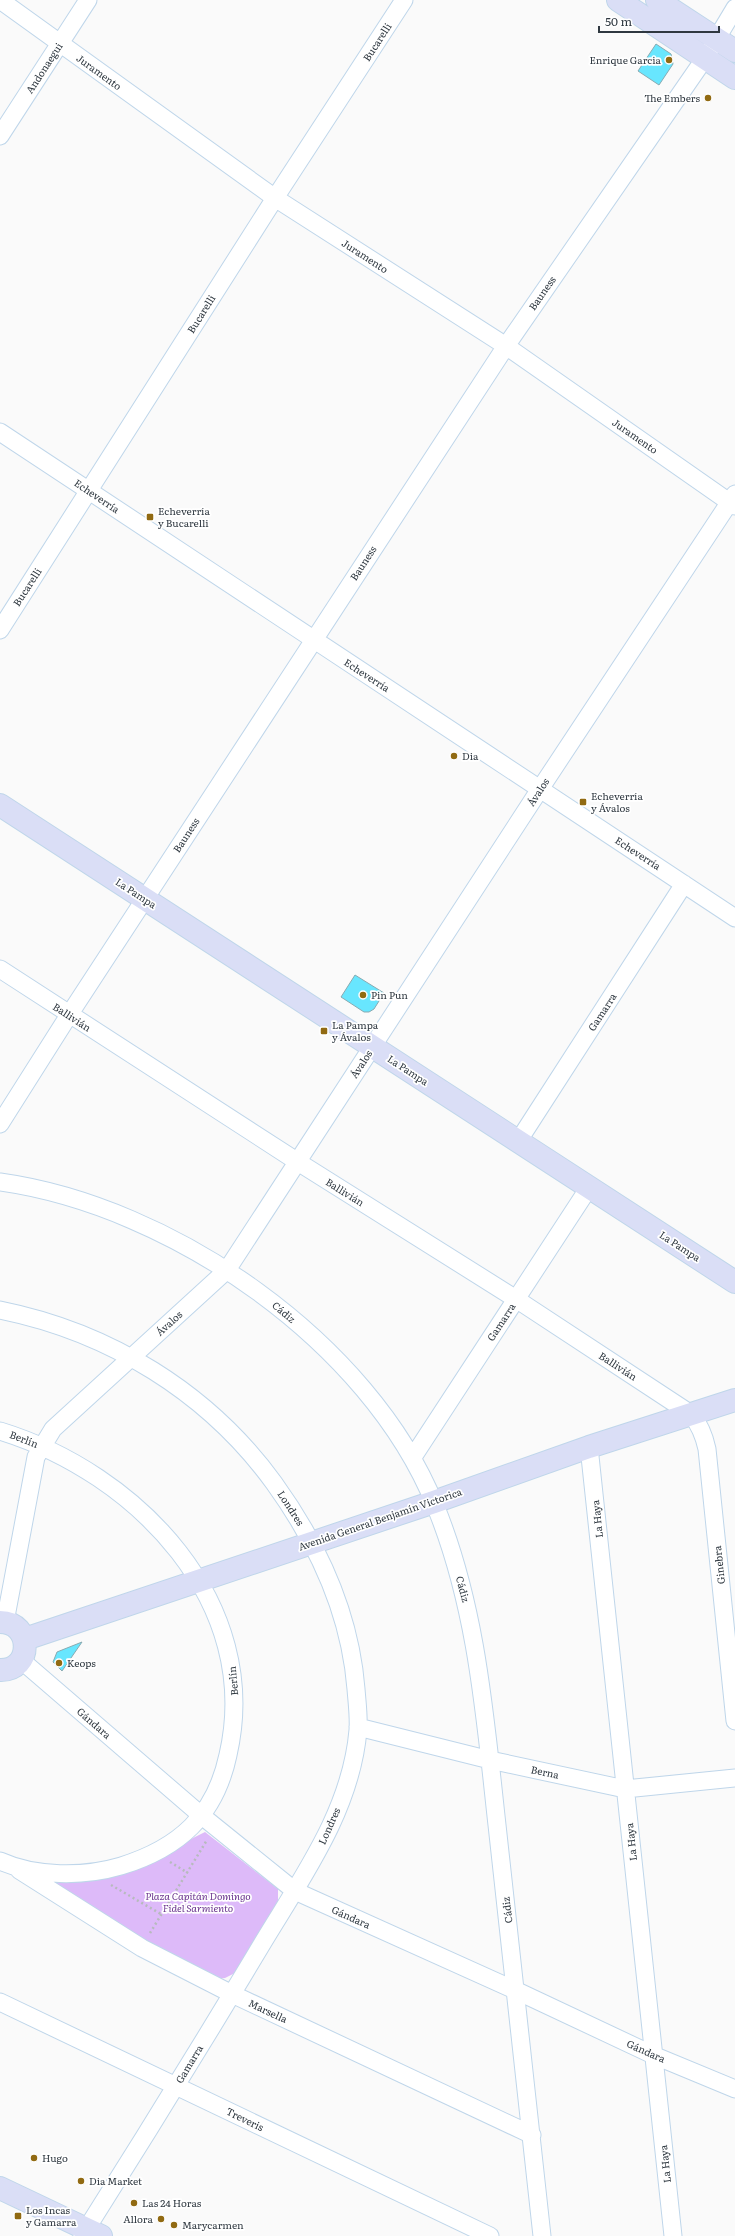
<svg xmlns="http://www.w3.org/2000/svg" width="735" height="2236" font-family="Literata,serif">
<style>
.green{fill:#ddbaf9}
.building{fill:#68e6fe;stroke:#89aab1}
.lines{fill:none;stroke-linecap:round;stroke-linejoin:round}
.street-casing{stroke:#bfd6ea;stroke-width:19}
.secondary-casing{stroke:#bfd6ea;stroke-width:24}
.path{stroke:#b7babd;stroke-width:2.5;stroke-dasharray:2 3;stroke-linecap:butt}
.street{stroke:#fff;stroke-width:17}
.secondary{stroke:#dadef6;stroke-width:22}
.poi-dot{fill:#916a12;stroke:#fff;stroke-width:1.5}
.labels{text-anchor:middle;stroke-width:3.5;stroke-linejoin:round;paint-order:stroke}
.street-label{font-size:10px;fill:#2f3840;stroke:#fff}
.poi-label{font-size:10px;fill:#2f3840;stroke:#fff;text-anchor:start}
.park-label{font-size:10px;font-style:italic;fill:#6b358e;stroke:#fff}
</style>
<rect width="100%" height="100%" fill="#fafafa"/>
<!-- green -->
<path class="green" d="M205,1832L278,1889V1901L237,1972L225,1978L215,1979L55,1889V1881L165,1852Z"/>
<!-- building -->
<path class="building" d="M656,44L671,54L673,64L659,85L638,71Z
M355,975L384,993L374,1009L369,1012H364L341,997Z
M82,1642L62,1671L53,1662L57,1652Z"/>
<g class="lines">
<defs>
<path id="street" d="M0,0L275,198L506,346L735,506
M0,136L88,0
M0,432L735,918
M0,630L275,198L404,0
M0,969L298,1162L516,1299L691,1414C700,1425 704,1435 707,1449L735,1721
M0,1124L69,1015L506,346L705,58L735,8
M519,1140L684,884
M0,1182C172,1206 369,1342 435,1505C477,1607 485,1717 497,1825C513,1962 528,2099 542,2236
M0,1310C109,1332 208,1392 274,1483C318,1544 350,1612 356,1689C357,1702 359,1717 358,1730C351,1814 297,1884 256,1954C199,2049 141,2143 82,2236
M0,1431C137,1473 263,1603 228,1755C215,1816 179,1848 121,1866C84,1877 35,1877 0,1861
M589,1447L673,2236
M413,1457L590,1186
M5,1622L36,1457L53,1429L227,1270L540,789L735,494
M21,1660L202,1816L295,1891L517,1991L653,2055L735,2089
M358,1727L490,1760L625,1789L735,1778
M19,1870L142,1948L232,1994L532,2135
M0,2002L490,2236"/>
<path id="secondary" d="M618,0L735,78
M657,0L735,51
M0,805L735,1282
M0,1622C33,1622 33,1671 0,1670
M25,1639L434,1502L589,1447L735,1400
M0,2188L101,2236"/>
</defs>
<!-- street casing -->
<use href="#street" class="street-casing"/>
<!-- secondary casing -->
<use href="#secondary" class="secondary-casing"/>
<!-- path -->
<path class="path" d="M170,1862L188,1873
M111,1885L161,1914
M150,1933L207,1840"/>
<!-- street -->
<use href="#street" class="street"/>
<!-- secondary -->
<use href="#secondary" class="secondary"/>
</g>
<!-- markers -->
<g class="poi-dot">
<circle cx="669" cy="60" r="4"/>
<circle cx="708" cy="98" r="4"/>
<rect x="146" y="513" width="8" height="8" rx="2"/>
<circle cx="454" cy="756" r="4"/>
<rect x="579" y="798" width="8" height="8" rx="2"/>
<circle cx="363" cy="995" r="4"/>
<rect x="320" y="1027" width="8" height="8" rx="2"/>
<circle cx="59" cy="1663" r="4"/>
<circle cx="34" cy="2158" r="4"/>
<circle cx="81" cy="2181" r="4"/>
<circle cx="134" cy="2203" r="4"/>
<rect x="14" y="2212" width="8" height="8" rx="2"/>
<circle cx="161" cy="2219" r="4"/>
<circle cx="174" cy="2225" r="4"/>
</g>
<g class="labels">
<!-- street labels -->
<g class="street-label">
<text transform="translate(377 42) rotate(-57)" y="4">Bucarelli</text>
<text transform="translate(44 68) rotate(-57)" y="4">Andonaegui</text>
<text transform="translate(99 72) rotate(36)" y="4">Juramento</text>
<text transform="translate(365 256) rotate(33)" y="4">Juramento</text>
<text transform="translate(542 293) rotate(-55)" y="4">Bauness</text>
<text transform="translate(201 314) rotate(-58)" y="4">Bucarelli</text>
<text transform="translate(635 436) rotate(35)" y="4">Juramento</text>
<text transform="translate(97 496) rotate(34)" y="4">Echeverría</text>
<text transform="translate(363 563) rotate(-57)" y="4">Bauness</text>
<text transform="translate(27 587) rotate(-57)" y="4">Bucarelli</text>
<text transform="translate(367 675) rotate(33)" y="4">Echeverría</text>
<text transform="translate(538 792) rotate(-57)" y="4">Ávalos</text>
<text transform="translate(186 835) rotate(-57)" y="4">Bauness</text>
<text transform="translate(638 853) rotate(33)" y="4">Echeverría</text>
<text transform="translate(136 893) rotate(33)" y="4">La Pampa</text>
<text transform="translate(602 1012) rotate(-57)" y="4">Gamarra</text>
<text transform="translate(72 1017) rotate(33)" y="4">Ballivián</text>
<text transform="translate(361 1064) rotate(-57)" y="4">Ávalos</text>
<text transform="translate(408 1070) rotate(33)" y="4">La Pampa</text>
<text transform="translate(345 1192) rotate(32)" y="4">Ballivián</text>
<text transform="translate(680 1246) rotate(33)" y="4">La Pampa</text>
<text transform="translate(284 1312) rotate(40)" y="4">Cádiz</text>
<text transform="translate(501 1322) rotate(-57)" y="4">Gamarra</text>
<text transform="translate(169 1323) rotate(-42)" y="4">Ávalos</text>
<text transform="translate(618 1366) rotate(33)" y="4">Ballivián</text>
<text transform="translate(24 1439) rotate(21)" y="4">Berlín</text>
<text transform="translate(291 1508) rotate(57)" y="4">Londres</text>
<text transform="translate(380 1519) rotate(-19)" y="4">Avenida General Benjamín Victorica</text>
<text transform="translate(597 1519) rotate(-96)" y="4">La Haya</text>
<text transform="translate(719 1565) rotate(-96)" y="4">Ginebra</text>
<text transform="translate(463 1589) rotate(75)" y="4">Cádiz</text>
<text transform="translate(233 1681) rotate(-95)" y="4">Berlín</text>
<text transform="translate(94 1723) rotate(41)" y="4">Gándara</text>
<text transform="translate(545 1772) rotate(12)" y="4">Berna</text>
<text transform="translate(329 1826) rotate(-66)" y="4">Londres</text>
<text transform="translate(631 1842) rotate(-96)" y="4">La Haya</text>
<text transform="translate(507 1910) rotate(-97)" y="4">Cádiz</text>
<text transform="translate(351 1917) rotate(24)" y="4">Gándara</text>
<text transform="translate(268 2011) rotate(25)" y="4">Marsella</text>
<text transform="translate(646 2051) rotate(24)" y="4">Gándara</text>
<text transform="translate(189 2064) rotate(-59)" y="4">Gamarra</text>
<text transform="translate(245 2119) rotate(26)" y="4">Treveris</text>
<text transform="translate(665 2164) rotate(-96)" y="4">La Haya</text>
</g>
<!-- poi labels -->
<g class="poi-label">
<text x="661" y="64" text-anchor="end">Enrique Garcia</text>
<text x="700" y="102" text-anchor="end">The Embers</text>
<text x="158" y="515">Echeverría<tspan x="158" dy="12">y Bucarelli</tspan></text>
<text x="462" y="760">Dia</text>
<text x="591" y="800">Echeverría<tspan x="591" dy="12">y Ávalos</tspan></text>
<text x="371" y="999">Pin Pun</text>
<text x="332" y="1029">La Pampa<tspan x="332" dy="12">y Ávalos</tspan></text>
<text x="67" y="1667">Keops</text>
<text x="42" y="2162">Hugo</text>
<text x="89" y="2185">Dia Market</text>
<text x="142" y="2207">Las 24 Horas</text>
<text x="26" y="2214">Los Incas<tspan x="26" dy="12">y Gamarra</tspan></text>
<text x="153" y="2223" text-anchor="end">Allora</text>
<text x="182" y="2229">Marycarmen</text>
</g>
<!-- park labels -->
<g class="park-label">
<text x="198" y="1900">Plaza Capitán Domingo<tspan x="198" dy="12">Fidel Sarmiento</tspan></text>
</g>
</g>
<!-- scale -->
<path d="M599 26v6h120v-6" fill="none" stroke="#2f3840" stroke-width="2"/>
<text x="605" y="26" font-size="12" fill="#2f3840" stroke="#ffffff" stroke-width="3" paint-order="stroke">50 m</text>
</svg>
